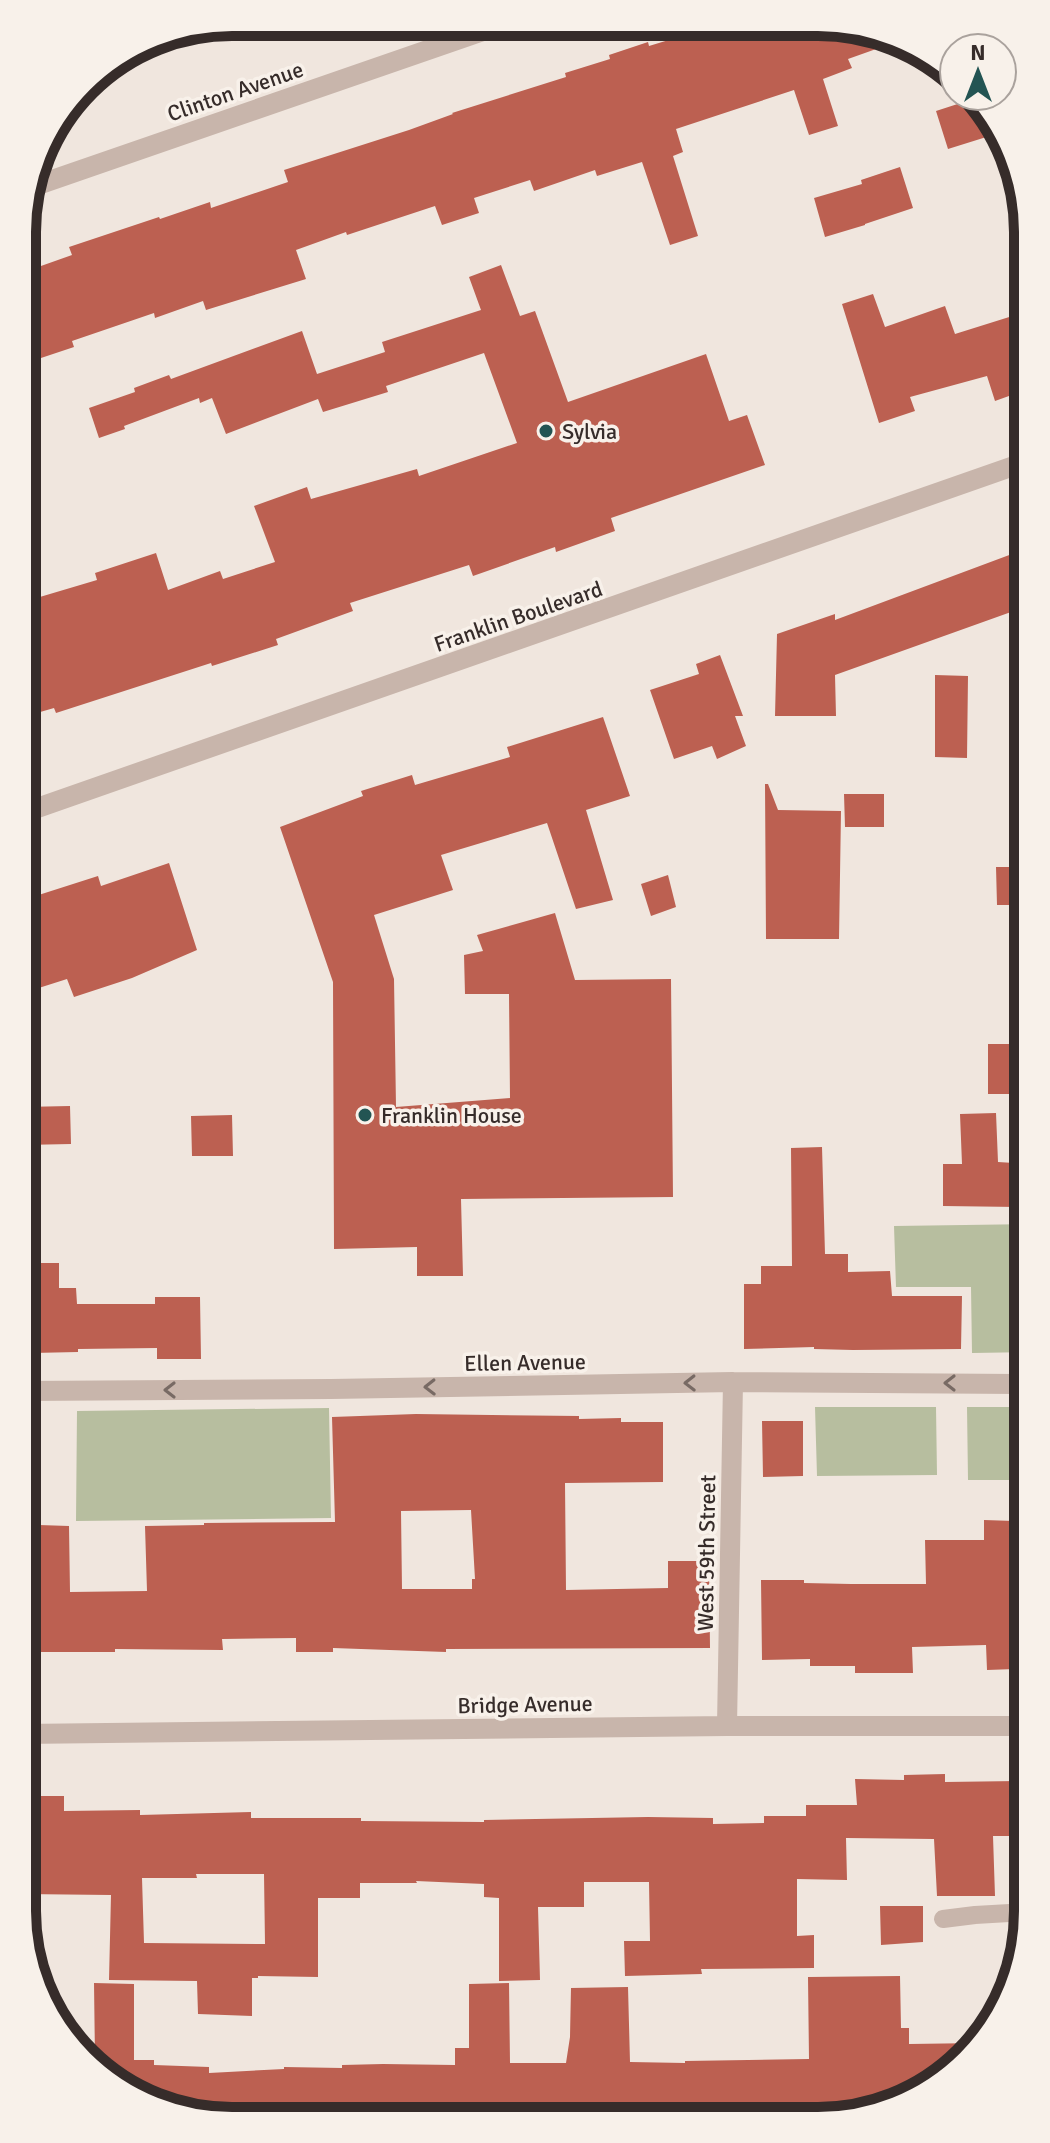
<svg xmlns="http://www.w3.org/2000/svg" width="1050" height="2143" font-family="Signika,sans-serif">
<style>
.green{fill:#b7be9f}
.building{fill:#bc6051;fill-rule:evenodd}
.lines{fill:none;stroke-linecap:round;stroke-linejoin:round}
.service{stroke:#c8b5ab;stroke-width:18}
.minor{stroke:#c8b5ab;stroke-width:20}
.tertiary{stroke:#c8b5ab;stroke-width:20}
.oneway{stroke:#786a64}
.poi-dot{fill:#235453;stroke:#f8f1ea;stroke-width:3}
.labels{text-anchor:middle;stroke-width:7;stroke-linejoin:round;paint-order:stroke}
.street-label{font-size:22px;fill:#362c2a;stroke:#f8f1ea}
.poi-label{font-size:22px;fill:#362c2a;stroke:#f8f1ea;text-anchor:start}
.rim{fill:none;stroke:#362c2a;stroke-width:10}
</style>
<rect width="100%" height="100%" fill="#f0e6de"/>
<!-- green -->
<path class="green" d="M1028,1224V1352L972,1353L971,1287H896L894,1226Z
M815,1407H936L937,1475L817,1476Z
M967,1407H1028V1480H968Z
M329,1408L331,1518L76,1521L77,1411Z"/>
<!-- building -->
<path class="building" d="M718,25L859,26L893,43L848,59L852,68L823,79L838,126L809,135L794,90L676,129L683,152L673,156L698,236L670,245L642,162L597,176L595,170L534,191L530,180L474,198L479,213L442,225L435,206L347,235L346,232L296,250L306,279L206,310L203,301L155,318L154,313L72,341L74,347L29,362L24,347V272L72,255L69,247L159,217L160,219L210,202L211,208L288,182L284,170L409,130L453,114L452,113L566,77L565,73L610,59L609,55L648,42L649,46Z
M973,99L996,134L948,149L936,111Z
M900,167L913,208L865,224V225L825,237L814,198L862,184L861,180Z
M501,265L520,316L535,311L568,402L706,354L729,421L747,415L765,465L611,518L615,531L556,552L555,547L473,576L469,565L350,603L353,611L276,639L278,645L212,666L211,663L56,713L54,708L23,717V602L97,580L95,573L156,553L168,590L220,571L223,579L275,562L254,506L307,487L311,499L417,469L419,476L517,443L484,353L386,386L388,392L323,412L318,399L226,434L212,398L200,403L199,398L124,426L125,429L99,438L89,408L135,392L134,388L169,375L171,379L302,331L317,374L385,352L382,342L481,310L469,277Z
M873,294L885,327L945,306L955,334L1028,311V389L995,401L987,376L910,397L915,411L879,423L842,304Z
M1028,548V606L835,675L836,716H775L777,634L835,614V620Z
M720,655L743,716H735L746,746L717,759L712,746L674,759L650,690L699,674L696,664Z
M935,675L968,676L967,758L935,757Z
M603,717L630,796L586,810L613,900L576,909L547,823L441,855L453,890L374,915L394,979L396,1107L510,1098L509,994H465L464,955L483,951L477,935L555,913L575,980L671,979L673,1197L461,1199L463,1276H417V1247L334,1249L333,982L280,827L363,796L361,791L412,775L415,785L510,757L507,747Z
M765,784H768L778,810L841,811L839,939H766Z
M844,794H884V827H845Z
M169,863L197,950L132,978L74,997L67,979L23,993V900L98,876L101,886Z
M996,867H1028V905H997Z
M668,875L676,907L651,916L641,884Z
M988,1044H1028V1094H988Z
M70,1106L71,1144L23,1145V1107Z
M996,1113L998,1162L1028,1164V1207L943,1206V1164H962L960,1114Z
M232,1115L233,1156H192L191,1116Z
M822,1147L825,1254H848V1272L890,1271L892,1296H962L961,1349L853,1350L814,1349V1347L744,1349V1284H761V1266H792L791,1148Z
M31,1263H59V1288H76L77,1304H155V1297H200L201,1359H157V1348L78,1349V1352L32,1353Z
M416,1414L579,1416V1419L621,1418V1422H663V1482L565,1483L566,1590L668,1588V1561H709L710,1648L446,1649V1652L333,1648V1652H296V1638L222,1639L223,1650L115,1649V1652H22V1588H40L39,1525L69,1526L70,1592L147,1591L145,1526L204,1525V1523L335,1522L332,1417ZM471,1510L475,1579H472V1589H402L401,1511Z
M762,1421H803V1476L763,1477Z
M984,1520L1014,1521L1015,1669L987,1670L986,1645L912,1647L913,1673H855V1666H810V1659L762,1660L761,1580H804V1583L851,1584H926L925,1540H984Z
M945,1774V1782L1028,1781V1836H993L995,1896H937L934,1839L846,1838L847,1880L797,1879V1936L814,1935V1968L701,1969L702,1974L625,1976L624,1941H650L649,1882H584V1907H538L540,1980L499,1981V1898L484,1897V1884L416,1881L417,1883H360V1898H318V1977L258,1976V1978H252V2016L198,2014L197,1981L109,1980L111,1895L22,1894V1796H64V1811L140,1810V1815L251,1812V1818H361V1821L484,1822V1820L648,1817L713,1818V1824L764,1823V1816H806V1805H857L855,1779L904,1780V1775ZM196,1874H264L265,1944L144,1943L142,1878H197Z
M880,1906H923V1942L881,1945Z
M900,1976L901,2028H909V2044L979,2043L885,2110L824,2120L204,2119L94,2069L87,2059H95L94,1983L134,1984V2060H154V2065L209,2067V2073L284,2069V2067L342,2068V2065L383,2064L455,2065V2048H469V1984L509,1983L510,2063H566L570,2037L571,1988L628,1987L630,2062L685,2063V2061L809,2059L808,1977Z"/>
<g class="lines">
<!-- service -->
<path class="service" d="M943,1919L975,1915L1028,1912"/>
<!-- minor -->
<path class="minor" d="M29,188L503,24
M23,1391L331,1389L733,1382L1028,1384
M727,1726L733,1382
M22,1734L727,1726H1028"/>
<!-- tertiary -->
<path class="tertiary" d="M23,813L1028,461"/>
</g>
<!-- one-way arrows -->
<defs><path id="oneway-chevron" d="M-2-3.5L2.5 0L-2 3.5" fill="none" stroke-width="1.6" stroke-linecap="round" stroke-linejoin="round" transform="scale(2)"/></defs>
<g class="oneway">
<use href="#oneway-chevron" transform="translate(690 1383) rotate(179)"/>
<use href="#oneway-chevron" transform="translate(950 1383) rotate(-180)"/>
<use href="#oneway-chevron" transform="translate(430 1387) rotate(179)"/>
<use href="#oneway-chevron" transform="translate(170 1390) rotate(180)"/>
</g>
<!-- markers -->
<g class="poi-dot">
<circle cx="546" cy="431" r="8"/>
<circle cx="365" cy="1115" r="8"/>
</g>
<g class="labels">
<!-- street labels -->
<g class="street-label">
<text transform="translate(235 91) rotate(-19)" y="8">Clinton Avenue</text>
<text transform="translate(518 616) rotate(-19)" y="8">Franklin Boulevard</text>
<text transform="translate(525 1362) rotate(-1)" y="8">Ellen Avenue</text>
<text transform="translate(706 1553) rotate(-89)" y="8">West 59th Street</text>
<text transform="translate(525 1704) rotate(-1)" y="8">Bridge Avenue</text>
</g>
<!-- poi labels -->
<g class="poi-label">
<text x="562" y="439">Sylvia</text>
<text x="381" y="1123">Franklin House</text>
</g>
</g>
<!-- crop -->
<path d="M0 0H1050V2143H0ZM232 36H818A196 196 0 0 1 1014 232V1911A196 196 0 0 1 818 2107H232A196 196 0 0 1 36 1911V232A196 196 0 0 1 232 36Z" fill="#f8f1ea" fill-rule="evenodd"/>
<path class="rim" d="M232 36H818A196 196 0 0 1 1014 232V1911A196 196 0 0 1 818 2107H232A196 196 0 0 1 36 1911V232A196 196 0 0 1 232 36Z"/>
<!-- north arrow -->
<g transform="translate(978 72)"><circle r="38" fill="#f8f1ea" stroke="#aaa29d" stroke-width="2"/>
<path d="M0-6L14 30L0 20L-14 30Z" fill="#235453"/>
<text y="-12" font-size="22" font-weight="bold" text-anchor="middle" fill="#362c2a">N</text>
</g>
</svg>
